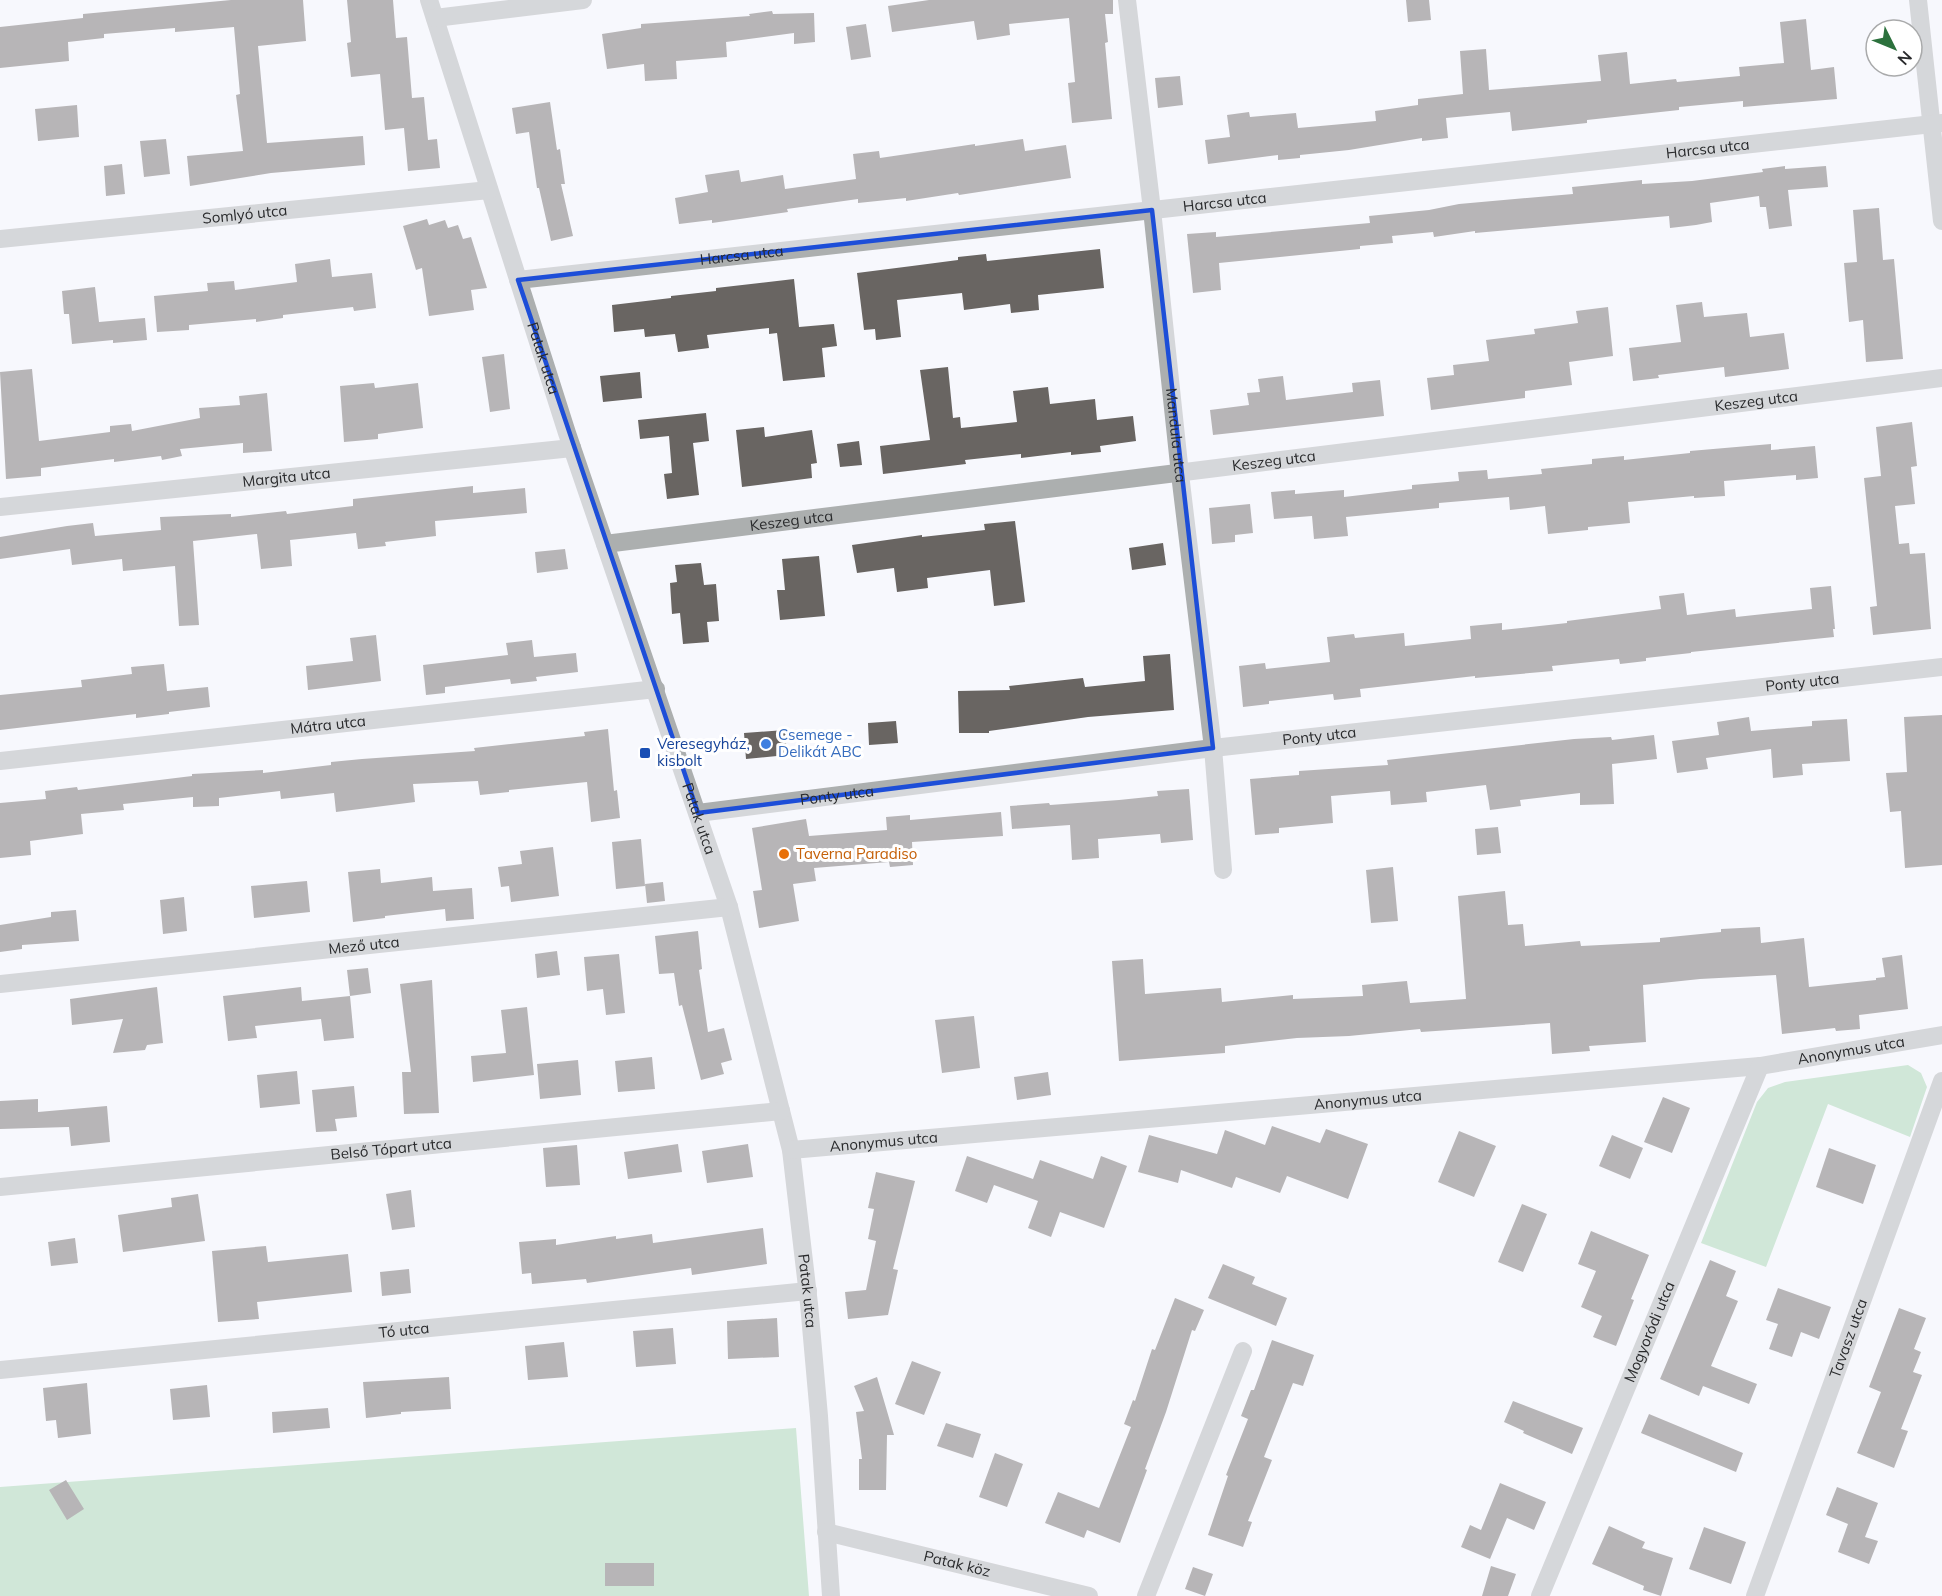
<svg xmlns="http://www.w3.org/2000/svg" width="1942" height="1596" font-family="Mulish,sans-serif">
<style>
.green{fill:#a0d3ab}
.building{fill:#696562}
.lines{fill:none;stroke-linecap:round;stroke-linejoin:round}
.minor{stroke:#acafaf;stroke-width:18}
.marked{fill:none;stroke:#1d4ed8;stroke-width:4.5;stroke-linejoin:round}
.shop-dot{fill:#3f7fe0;stroke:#fff;stroke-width:2}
.transit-dot{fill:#1a4fb4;stroke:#fff;stroke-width:2}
.food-dot{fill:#e8710a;stroke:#fff;stroke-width:2}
.labels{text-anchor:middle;stroke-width:6;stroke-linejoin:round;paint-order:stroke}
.street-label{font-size:15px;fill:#292a2c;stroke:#fff}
.shop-label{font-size:15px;fill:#366cbe;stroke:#fff;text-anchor:start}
.transit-label{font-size:15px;fill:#164399;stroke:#fff;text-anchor:start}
.food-label{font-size:15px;fill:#c56008;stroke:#fff;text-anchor:start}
</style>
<rect width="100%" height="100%" fill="#f7f8fd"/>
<!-- green -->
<path class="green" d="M1908,1065L1921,1073L1927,1087L1910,1137L1828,1104L1766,1267L1701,1243L1757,1102L1768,1088L1785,1082Z
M796,1428L809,1596H0V1487Z"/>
<!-- building -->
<path class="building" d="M231,0H303L306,41L258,46L267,143L363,136L365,165L271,173L190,186L187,156L243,151L236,95L240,94L234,27L175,32V28L104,34V38L68,42L69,61L0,68V27L83,18V14Z
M347,0H393L396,38L407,37L412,98L424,97L428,140L437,139L440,168L408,171L404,128L385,130L380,74L351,77L347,43L351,42Z
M929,0H1113V14H1105L1108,42L1105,43L1112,119L1072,123L1068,83L1075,82L1069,18L1009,24L1010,35L977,40L974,21L892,32L888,6Z
M1406,0H1429L1431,20L1408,22Z
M772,11L773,14L814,13L815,42L794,44V33L726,42L727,57L676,61L677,79L645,81L644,64L607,69L602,34L641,28V24L750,16L749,14Z
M1806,19L1811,70L1834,67L1837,99L1743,107V101L1679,107V110L1587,120V123L1512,131L1510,112L1446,118L1448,138L1422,141V138L1349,150L1300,155V158L1278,160V155L1208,164L1205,140L1230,137L1227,115L1249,112L1250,117L1296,113L1298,128L1376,121L1375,111L1418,105V99L1463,94L1460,51L1486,49L1489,90L1601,81L1598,55L1627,52L1630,84L1676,79L1677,82L1740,76L1739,67L1784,63L1780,22Z
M866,24L871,57L851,60L846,27Z
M1180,76L1183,105L1158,108L1155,78Z
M550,102L557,150L560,149L565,184H561L573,236L551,241L539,188H537L529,132L516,134L512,108Z
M77,105L79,137L38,141L35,109Z
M166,139L170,174L144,177L140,141Z
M1023,139L1025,151L1066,145L1071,178L959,195L958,193L906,201V198L858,203V199L787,209L788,212L740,219L712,223V220L679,224L675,198L708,192L705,175L739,170L741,182L783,175L785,189L856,179L853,154L879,151L880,158L975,144V146Z
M122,164L125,194L106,196L104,166Z
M1785,166V169L1826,166L1828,187L1788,190L1792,226L1769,229L1766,207H1760L1759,196L1710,203L1712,222L1696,225L1670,228L1669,216L1475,233V231L1434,237L1433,232L1392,236L1393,243L1360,246V249L1219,263L1221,290L1193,293L1187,234L1216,232V237L1370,223L1369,216L1429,210L1459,204L1573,194L1572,187L1642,180V184L1692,181L1763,172L1762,169Z
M1879,208L1883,260L1894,259L1903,359L1866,362L1863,320L1849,322L1844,263L1857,262L1853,210Z
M427,219L429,225L445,220L448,228L458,225L463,239L471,237L487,288L471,290L474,310L429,316L422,268L416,270L403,226Z
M1100,249L1104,288L1038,295L1039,310L1011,313L1010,304L964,310L962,293L897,300L901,337L876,340L875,329L864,330L857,273L912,266L958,260V257L986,254L987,261Z
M330,259L332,277L372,273L376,308L354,311L353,307L283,315V318L256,322V319L189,325V330L157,332L154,296L208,291L207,283L234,281L235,290L297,282L295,264Z
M794,279L799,327L834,324L837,346L822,348L825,377L783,381L777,333L769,334V328L707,335L709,348L678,352L675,334L645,337L644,329L614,332L612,305L671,298V296L716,291V288Z
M95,287L99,322L145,318L147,340L113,343V340L72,344L69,314H64L62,291Z
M1702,302L1704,317L1747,313L1750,337L1784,333L1789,369L1725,377L1724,367L1658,375L1659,378L1633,381L1629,348L1681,342L1676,305Z
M1608,307L1613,356L1569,362L1572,385L1525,391V398L1431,410L1427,378L1454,375L1453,365L1489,361L1486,340L1535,334L1534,329L1578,323L1576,311Z
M504,354L510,409L490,412L482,357Z
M948,367L953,418L960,417L961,428L1017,422L1013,391L1048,387L1050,404L1095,399L1097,420L1133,416L1136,441L1100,446L1101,452L1071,455V452L1021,458V454L965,460L966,464L883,474L880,446L930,440L920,370Z
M32,369L39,441L110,432V426L131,424L132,431L200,418L199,408L240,405L239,396L267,393L272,451L243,453V443L180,449L182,456L162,460L161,456L114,462V459L41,468V476L6,479L0,372Z
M640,372L642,398L603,402L600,376Z
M1283,376L1286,400L1353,392L1352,383L1380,380L1384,416L1213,435L1210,410L1249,405L1247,393L1260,392L1258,379Z
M374,383L375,388L418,383L423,428L378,434V439L344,442L340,386Z
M706,413L709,441L693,443L699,495L667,499L664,474L672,473L669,436L640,439L638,420Z
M1912,422L1917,466L1911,467L1915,504L1895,506L1899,544L1909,543L1910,554L1925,553L1931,629L1873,635L1870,607L1877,606L1864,478L1881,476L1876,427Z
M764,427L765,437L812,430L817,463L811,464L812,478L742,487L736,430Z
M859,441L862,465L840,467L837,444Z
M1771,444V450L1815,446L1818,478L1796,480V475L1724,481L1725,496L1694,498V496L1628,502L1630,523L1588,527V530L1548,534L1545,506L1510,510L1509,497L1439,503V508L1346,517L1348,536L1314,539L1312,516L1274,519L1271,492L1295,490V494L1344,490V497L1412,489V485L1459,481L1458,472L1487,470L1488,479L1542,474L1541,469L1592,464V459L1624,456V460L1690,453V451Z
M473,486V493L525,488L527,513L435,521L436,536L385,542L386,546L358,549L356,533L290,540L292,566L261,569L257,534L193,541L199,625L179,626L175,566L123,571L122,559L72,565L70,549L0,559V537L67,526L93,523L95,536L161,530L160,517L231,514V517L286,511L287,514L353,506V499Z
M1250,504L1253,533L1235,535V542L1212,544L1209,508Z
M1015,521L1025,602L994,606L990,570L927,578L928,588L897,592L894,568L857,573L852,545L922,535V537L985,530L984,524Z
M1163,543L1166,565L1132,570L1129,548Z
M565,549L568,569L537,573L535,552Z
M819,556L825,616L780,620L777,590H785L782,559Z
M701,563L704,585L716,584L719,621L707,622L709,642L683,644L680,613L672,614L670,583L677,582L675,565Z
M1831,586L1835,629H1833L1834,637L1691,652V653L1646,658V661L1620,664L1619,659L1552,666L1553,671L1475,678V676L1360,689L1361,697L1334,700L1333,694L1269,701V704L1243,707L1239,666L1265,663L1266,669L1330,662L1327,637L1354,634L1355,638L1404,633L1405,646L1471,639L1470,626L1502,623V630L1567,623V621L1661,609L1659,596L1684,593L1687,615L1735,609L1736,617L1812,609L1810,588Z
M376,635L381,681L308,690L306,666L353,661L350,638Z
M532,640L534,657L576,653L578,672L536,677L537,681L511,684L510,679L445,687V693L426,695L423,665L508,655L506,643Z
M1170,654L1174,710L1088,717L989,731V733H959L958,691L1010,690L1009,686L1083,678L1085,687L1145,681L1143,656Z
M164,664L167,691L208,687L210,707L169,712V714L136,718V714L0,730V695L82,687L81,680L132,674L131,667Z
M1942,715V865L1905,868L1901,811L1890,812L1886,773L1907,772L1904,717Z
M1749,717L1751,731L1812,726V721L1847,719L1850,761L1802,764L1803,775L1773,778L1771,749L1706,758L1708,769L1677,773L1672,741L1719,735L1717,722Z
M896,721L898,743L869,745L868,723Z
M608,729L614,791L617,790L620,818L591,822L587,782L509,790V792L480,795L478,781L413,784L415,802L336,812L334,793L281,799L280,791L219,798V806L193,807V797L123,804L124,810L81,814L83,834L30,841L31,855L0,858V803L46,799L45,791L77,787L78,790L192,776V774L263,770V773L331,765V762L362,759L475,751L474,748L585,736L584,732Z
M785,730L787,755L746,759L744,733Z
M1654,735L1657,759L1612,764L1614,804L1580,805V793L1520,800L1521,806L1490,810L1486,785L1426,792L1427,802L1391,805L1390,791L1331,796L1333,823L1279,828V833L1255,835L1250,779L1299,775V771L1388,765L1387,760L1574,739L1611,737L1612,740Z
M1189,789L1193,840L1161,843L1160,834L1098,839L1099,858L1072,860L1070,825L1012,829L1010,806L1049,803L1050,805L1119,800L1158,796L1157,791Z
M1001,812L1003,836L912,842L913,865L890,867L889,862L814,868L816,881L793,884L799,921L759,928L753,891L762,890L752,828L806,819L809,836L887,830L886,817L910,815V820Z
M1498,827L1501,853L1477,855L1475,829Z
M641,839L645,886L616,889L612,842Z
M553,847L559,896L511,902L509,886L501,887L498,867L522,864L520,851Z
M1393,867L1398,921L1371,923L1366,870Z
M380,869L381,883L432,877L433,891L472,888L474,919L446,921L445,909L385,916V918L353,922L348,872Z
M307,881L310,912L254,918L251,886Z
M663,882L665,901L647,903L645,884Z
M1505,891L1508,925L1523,924L1525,946L1580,941L1581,946L1660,942V938L1721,932V929L1760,927L1761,943L1804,938L1809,987L1876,980V978L1885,977L1882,958L1902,955L1908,1009L1859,1015L1860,1029L1836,1031L1835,1028L1782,1034L1776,975L1700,979L1643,985L1646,1042L1589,1046L1590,1051L1552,1054L1550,1023L1421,1032L1420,1029L1349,1036L1297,1038L1225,1046V1053L1119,1061L1112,961L1143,959L1145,994L1221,988L1222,1002L1293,995V999L1363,996L1362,985L1407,981L1410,1003L1466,999L1458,896Z
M184,897L187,931L163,934L160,900Z
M76,910L79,941L22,945V949L0,952V925L51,917V912Z
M698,931L702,969L699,970L708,1032L724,1028L732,1060L721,1063L724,1074L701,1080L682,1005L679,1006L674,973L659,974L655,936Z
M557,951L560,975L537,978L535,954Z
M619,954L625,1013L606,1015L603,989L587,991L584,957Z
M368,968L371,993L350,996L347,970Z
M432,980L439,1113L404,1114L402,1072H411L400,984Z
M157,987L163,1043L147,1045L145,1050L113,1053L123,1019L72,1025L70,999Z
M301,987L302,1001L350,996L354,1038L324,1041L321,1019L255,1026L257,1038L228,1041L223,996Z
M527,1007L534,1075L473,1082L471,1056L506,1053L501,1010Z
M974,1016L980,1068L942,1073L935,1020Z
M652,1057L655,1089L618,1092L615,1061Z
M578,1060L581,1095L540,1099L537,1064Z
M297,1071L300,1104L260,1108L257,1075Z
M1048,1072L1051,1095L1017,1100L1014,1077Z
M354,1086L357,1117L335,1119L337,1131L316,1132L312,1090Z
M1663,1097L1690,1108L1672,1153L1644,1142Z
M38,1099V1112L107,1106L110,1142L71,1146L69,1127L0,1129V1101Z
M1272,1126L1320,1143L1326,1129L1368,1144L1348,1199L1287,1176L1280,1193L1236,1177L1232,1188L1181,1170L1178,1183L1138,1172L1149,1135L1217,1154L1225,1130L1265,1145Z
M1459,1131L1496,1146L1474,1197L1438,1182Z
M1612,1135L1643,1148L1630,1179L1599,1166Z
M678,1144L682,1172L628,1179L624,1152Z
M748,1144L753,1177L707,1183L702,1151Z
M577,1145L580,1185L546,1187L543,1148Z
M1829,1148L1876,1165L1863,1204L1816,1187Z
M967,1156L1033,1179L1040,1160L1093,1179L1101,1156L1127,1166L1104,1228L1060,1212L1051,1237L1028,1228L1038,1201L994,1185L987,1203L955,1191Z
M876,1172L915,1181L893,1269L898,1270L888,1315L848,1319L845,1292L866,1290L876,1241L868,1239L874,1209L868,1208Z
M411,1190L415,1227L392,1230L386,1194Z
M198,1194L205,1241L123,1252L118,1215L172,1207L171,1198Z
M1522,1204L1547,1214L1523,1272L1498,1262Z
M763,1228L767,1264L692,1275L691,1268L587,1283L586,1279L532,1284L531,1273L522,1274L519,1242L556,1239V1245L616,1236V1239L652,1234L653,1243Z
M1591,1231L1649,1255L1631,1299L1634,1300L1616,1346L1593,1337L1602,1316L1581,1307L1596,1271L1578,1264Z
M75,1238L78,1263L51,1266L48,1242Z
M266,1246L268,1262L348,1254L352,1292L257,1302L259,1319L218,1322L212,1251Z
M1710,1260L1736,1271L1726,1296L1738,1301L1711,1366L1757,1384L1749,1404L1703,1386L1699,1396L1660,1379Z
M1223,1264L1255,1277L1252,1284L1287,1298L1276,1326L1208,1298Z
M409,1269L411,1293L382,1296L380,1272Z
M1778,1288L1831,1307L1819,1339L1801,1332L1792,1357L1769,1349L1778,1324L1766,1320Z
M1175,1298L1204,1310L1195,1331L1192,1330L1166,1412L1145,1469L1147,1470L1120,1543L1087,1530L1084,1538L1045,1523L1058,1492L1099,1508L1131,1427L1124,1424L1133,1400L1135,1401L1152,1349L1155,1350Z
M1899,1308L1926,1318L1914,1349L1921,1352L1913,1372L1922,1375L1901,1429L1908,1431L1894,1468L1857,1453L1881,1392L1869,1387Z
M777,1318L779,1357L728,1359L727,1321Z
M673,1328L676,1364L636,1367L633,1331Z
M1272,1340L1314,1355L1303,1386L1293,1383L1264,1457L1272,1460L1248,1521L1252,1522L1243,1547L1208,1535L1228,1476L1226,1475L1248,1419L1241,1416L1251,1390H1254Z
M564,1342L568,1377L528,1380L525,1346Z
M912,1361L941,1372L924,1415L895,1404Z
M449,1377L451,1409L401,1412V1414L366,1418L363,1382Z
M877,1377L894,1435H887L886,1490H859V1459H862L856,1412L864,1411L854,1386Z
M87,1383L91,1434L58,1438L56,1420L46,1421L43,1388Z
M207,1385L210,1417L173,1420L170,1389Z
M1513,1401L1583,1428L1572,1454L1523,1433L1524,1431L1504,1422Z
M328,1408L330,1428L273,1433L272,1412Z
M1649,1414L1743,1453L1736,1472L1641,1433Z
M946,1423L981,1434L973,1458L937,1446Z
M995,1453L1023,1464L1007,1507L979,1497Z
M66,1480L84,1509L67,1520L49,1490Z
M1500,1483L1546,1502L1534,1530L1507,1518L1490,1559L1461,1547L1470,1525L1481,1530Z
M1837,1487L1878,1503L1865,1537L1878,1541L1869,1564L1838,1552L1848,1524L1826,1515Z
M1609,1526L1645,1542L1642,1548L1673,1558L1661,1596L1643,1590L1644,1586L1592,1564Z
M1704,1527L1746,1542L1731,1584L1689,1569Z
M605,1563H654V1586H605Z
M1491,1566L1516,1574L1508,1596H1482Z
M1193,1567L1213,1574L1205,1596L1185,1589Z"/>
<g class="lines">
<!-- minor -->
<g class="minor">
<path id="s1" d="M429,0L567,433L729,907L781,1111L791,1150L809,1304L819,1416L831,1596"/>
<path id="s2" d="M1127,0L1152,210L1180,474L1213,748L1223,870"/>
<path d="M1918,0L1942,221"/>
<path d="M435,18L583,0"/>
<path id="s3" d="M0,239L489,190"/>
<path id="s4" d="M518,280L1942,123"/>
<path id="s5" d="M0,507L572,448"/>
<path id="s6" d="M605,544L1942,378"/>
<path id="s7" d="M0,761L656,689"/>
<path id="s8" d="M698,813L1213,748L1942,667"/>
<path id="s9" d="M0,984L729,907"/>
<path id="s10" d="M791,1150L1760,1066L1942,1035"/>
<path id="s11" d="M0,1187L781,1111"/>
<path id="s12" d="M0,1370L808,1291"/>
<path id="s13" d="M826,1532L1089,1596"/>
<path d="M1146,1596L1243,1351"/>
<path id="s14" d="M1540,1596L1760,1066"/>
<path id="s15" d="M1755,1596L1942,1081"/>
</g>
</g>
<!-- marked area -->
<path d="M0 0H1942V1596H0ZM1152,210L1213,748L698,813L518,280Z" fill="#f7f8fd" fill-opacity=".55" fill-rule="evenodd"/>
<path class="marked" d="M1152,210L1213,748L698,813L518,280Z"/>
<!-- markers -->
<circle class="shop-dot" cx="766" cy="744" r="6"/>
<rect class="transit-dot" x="639" y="747" width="12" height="12" rx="3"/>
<circle class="food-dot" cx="784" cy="854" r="6"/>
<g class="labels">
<!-- street labels -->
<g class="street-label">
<text dy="5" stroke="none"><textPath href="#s4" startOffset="1197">Harcsa utca</textPath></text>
<text dy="5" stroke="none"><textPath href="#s4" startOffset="711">Harcsa utca</textPath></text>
<text dy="5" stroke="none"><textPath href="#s3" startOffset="246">Somlyó utca</textPath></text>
<text dy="5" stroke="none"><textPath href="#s4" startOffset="225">Harcsa utca</textPath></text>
<text dy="5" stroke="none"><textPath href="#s1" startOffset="376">Patak utca</textPath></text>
<text dy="5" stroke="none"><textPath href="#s6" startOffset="1160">Keszeg utca</textPath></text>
<text dy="5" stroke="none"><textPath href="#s2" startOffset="438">Mandula utca</textPath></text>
<text dy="5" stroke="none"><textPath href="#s6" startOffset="674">Keszeg utca</textPath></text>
<text dy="5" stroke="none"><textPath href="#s5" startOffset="288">Margita utca</textPath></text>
<text dy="5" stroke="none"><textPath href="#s6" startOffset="188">Keszeg utca</textPath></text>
<text dy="5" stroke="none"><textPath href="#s8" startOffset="1112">Ponty utca</textPath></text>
<text dy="5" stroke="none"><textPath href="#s7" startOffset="330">Mátra utca</textPath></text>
<text dy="5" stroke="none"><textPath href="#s8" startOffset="626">Ponty utca</textPath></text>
<text dy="5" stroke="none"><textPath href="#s8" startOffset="140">Ponty utca</textPath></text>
<text dy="5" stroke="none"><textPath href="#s1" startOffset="862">Patak utca</textPath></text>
<text dy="5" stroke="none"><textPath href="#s9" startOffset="366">Mező utca</textPath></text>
<text dy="5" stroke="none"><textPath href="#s10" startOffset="1065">Anonymus utca</textPath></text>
<text dy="5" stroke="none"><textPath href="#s10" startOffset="579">Anonymus utca</textPath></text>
<text dy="5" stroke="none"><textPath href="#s10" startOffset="93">Anonymus utca</textPath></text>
<text dy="5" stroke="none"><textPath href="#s11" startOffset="393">Belső Tópart utca</textPath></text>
<text dy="5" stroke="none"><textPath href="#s1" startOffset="1348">Patak utca</textPath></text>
<text dy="5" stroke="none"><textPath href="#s12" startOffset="406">Tó utca</textPath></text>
<text dy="5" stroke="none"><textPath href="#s14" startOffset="286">Mogyoródi utca</textPath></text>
<text dy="5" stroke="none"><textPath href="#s15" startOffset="274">Tavasz utca</textPath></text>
<text dy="5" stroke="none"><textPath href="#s13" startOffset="135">Patak köz</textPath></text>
</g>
<!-- shop labels -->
<g class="shop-label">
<text x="778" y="740">Csemege -<tspan x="778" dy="17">Delikát ABC</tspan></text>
</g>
<!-- transit labels -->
<g class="transit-label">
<text x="657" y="749">Veresegyház,<tspan x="657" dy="17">kisbolt</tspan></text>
</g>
<!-- food labels -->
<g class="food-label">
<text x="796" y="859">Taverna Paradiso</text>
</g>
</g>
<!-- north arrow -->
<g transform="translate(1894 48) rotate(133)"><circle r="28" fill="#ffffff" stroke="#a9aaab" stroke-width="1.5"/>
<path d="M0-4.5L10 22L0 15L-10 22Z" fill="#2c713d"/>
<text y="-9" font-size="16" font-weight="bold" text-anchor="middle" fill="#292a2c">N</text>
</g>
</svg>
